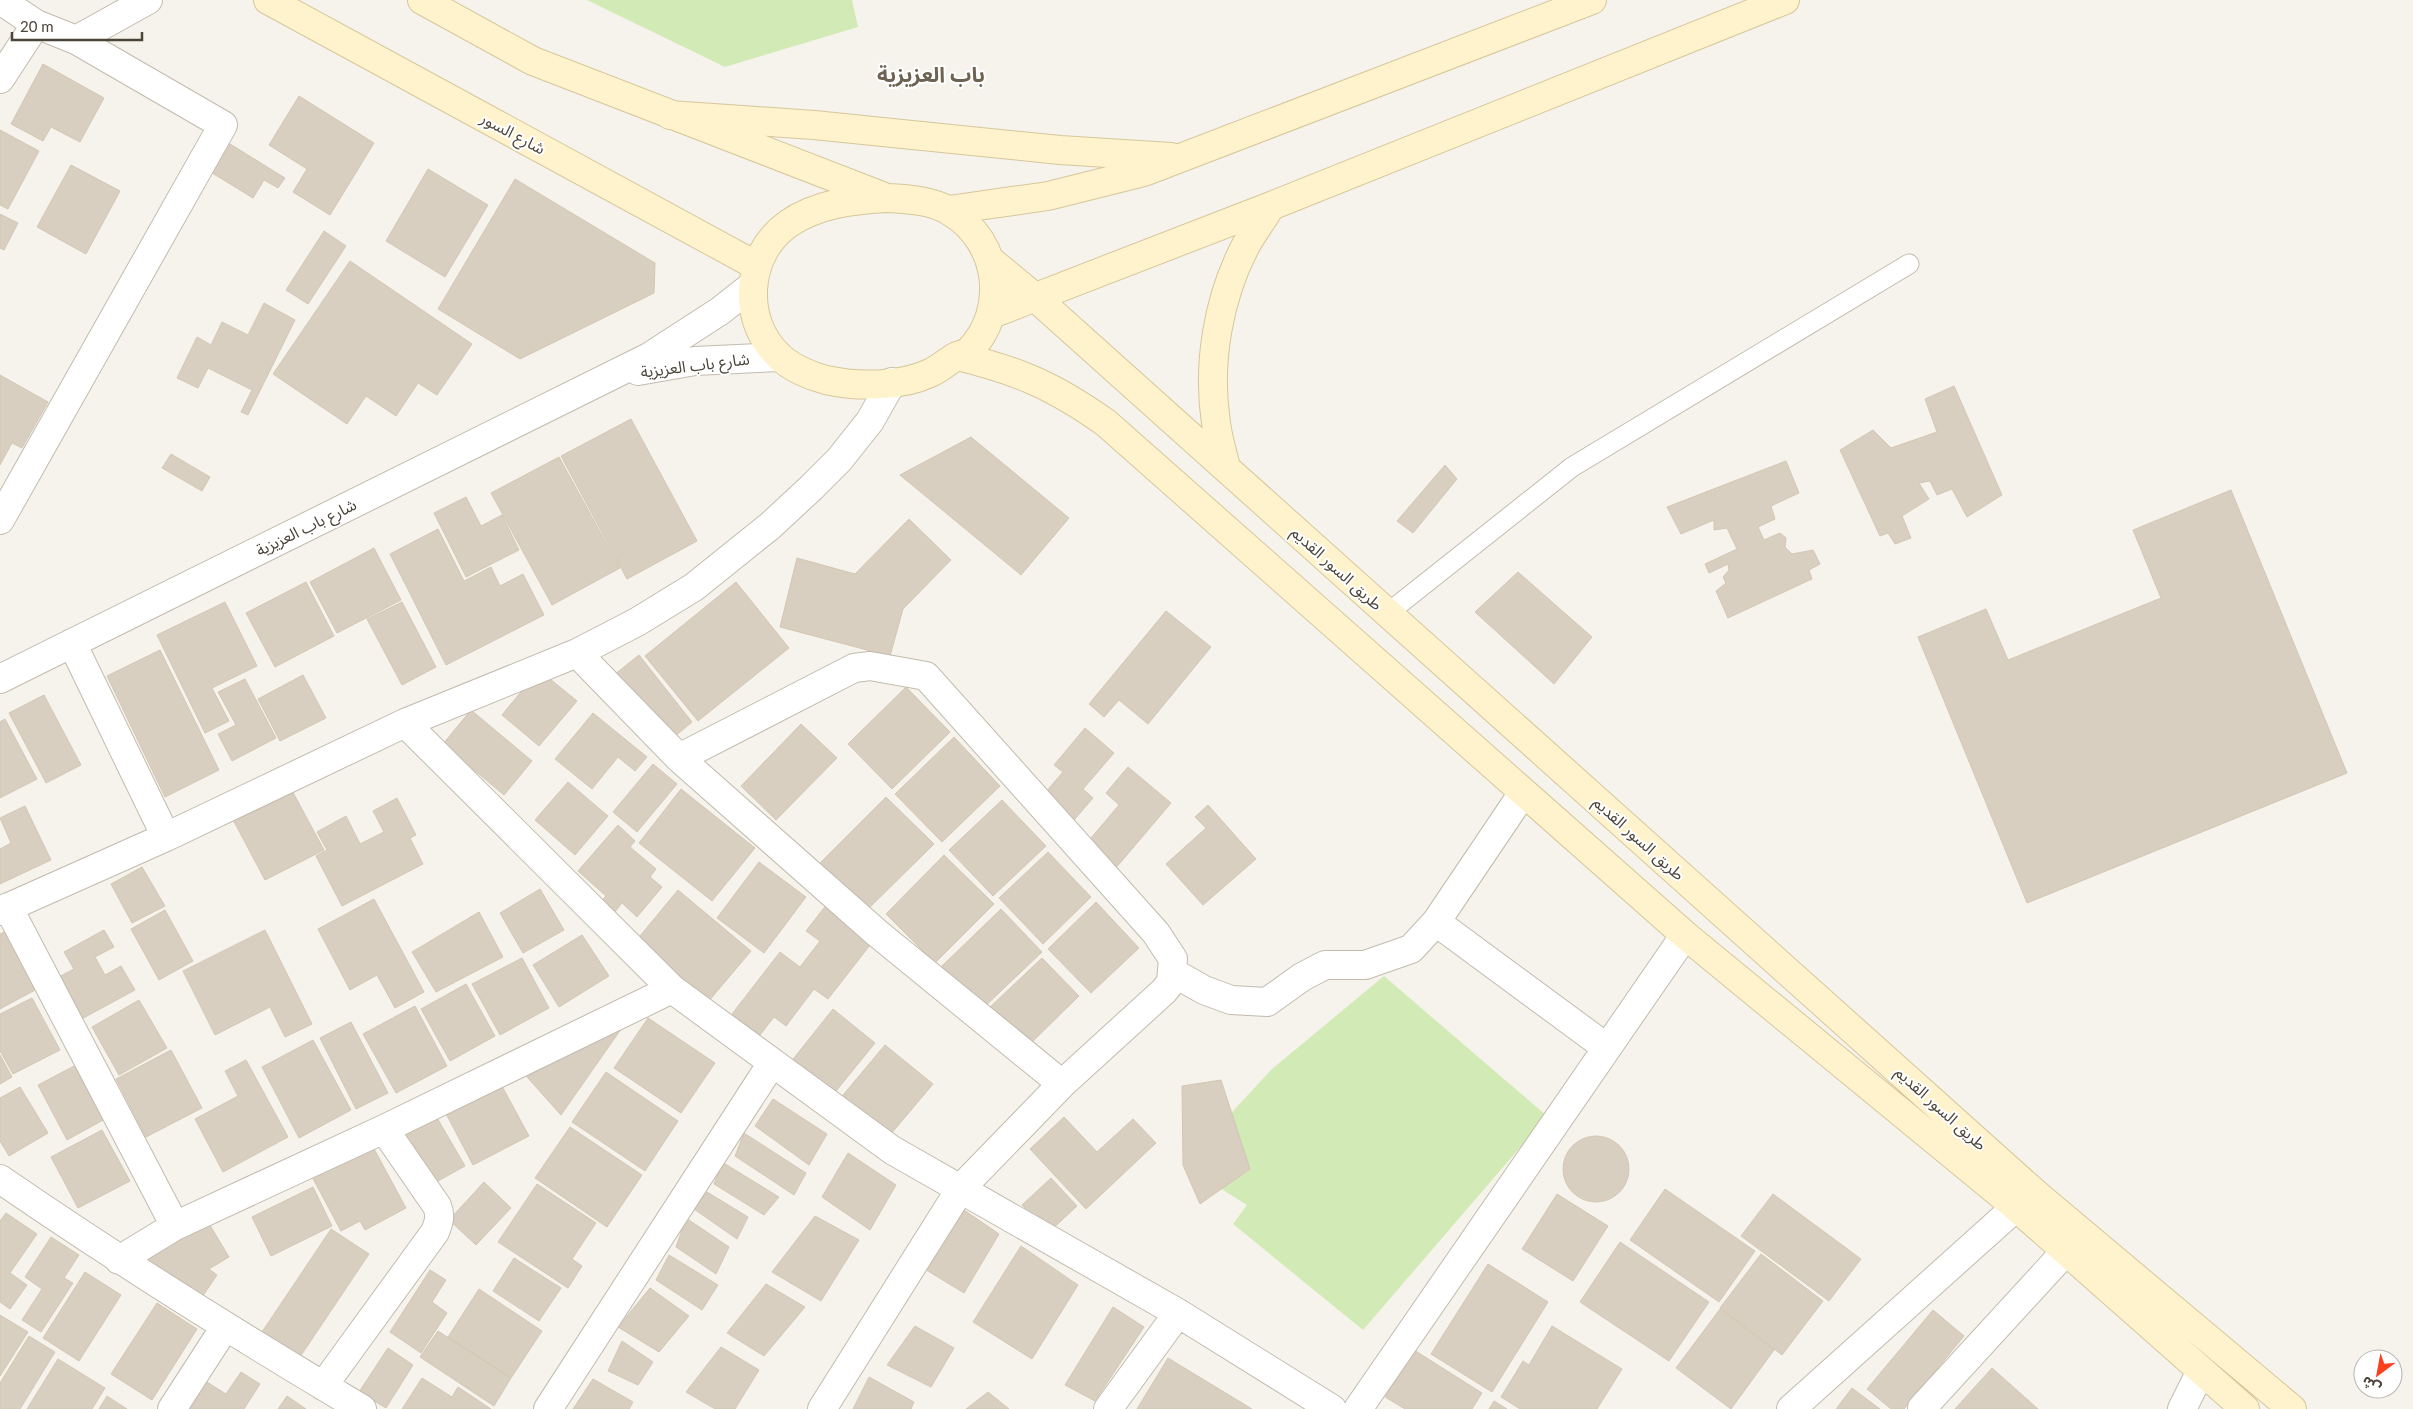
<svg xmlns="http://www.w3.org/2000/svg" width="2413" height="1409" font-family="Lato,'Noto Sans Arabic',sans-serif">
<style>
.green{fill:#d2eab5}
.building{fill:#d8cfc1;stroke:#d3c7b4}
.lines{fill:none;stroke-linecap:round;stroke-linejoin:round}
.service-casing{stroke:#c2bbae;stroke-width:21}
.minor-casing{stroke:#c2bbae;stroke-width:30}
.tertiary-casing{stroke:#c2bbae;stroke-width:30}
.secondary-casing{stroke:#d6c79b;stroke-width:30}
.service{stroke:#fff;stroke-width:19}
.minor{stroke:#fff;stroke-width:28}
.tertiary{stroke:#fff;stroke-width:28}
.secondary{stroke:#fff3cd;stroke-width:28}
.labels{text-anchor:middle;stroke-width:4;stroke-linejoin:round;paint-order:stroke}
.street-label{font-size:16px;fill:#4b4439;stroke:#fff}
.district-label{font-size:21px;font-weight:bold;fill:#6e6250;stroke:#fff}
</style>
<rect width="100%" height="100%" fill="#f6f3ec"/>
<!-- green -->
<path class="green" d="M587,0H852L858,27L725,67Z
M1384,976L1547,1116L1363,1330L1233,1224L1247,1205L1183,1165L1272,1069Z"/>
<!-- building -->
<path class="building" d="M43,64L104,98L80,142L51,127L43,141L11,124Z
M299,96L374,143L330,215L293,192L307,169L269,145Z
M0,130L39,151L8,209L0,205Z
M222,139L285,178L278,188L264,180L253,198L204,168Z
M71,165L120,191L86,254L37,227Z
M428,169L488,205L445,277L386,241Z
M515,179L655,263L654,293L520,359L438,309Z
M0,214L18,223L4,250L0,248Z
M324,231L346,246L308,304L286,290Z
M350,261L472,344L437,395L418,383L396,416L366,396L347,424L273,374Z
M264,303L295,320L248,415L241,412L252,390L208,368L198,388L177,378L197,337L211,345L222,322L248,335Z
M0,375L48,402L22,448L12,443L0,465Z
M1954,386L2002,495L1967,517L1952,489L1937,495L1930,481L1919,483L1929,499L1902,516L1911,538L1895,544L1888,533L1880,536L1840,450L1873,430L1891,448L1937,432L1925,399Z
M631,419L697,541L627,579L561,456Z
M971,437L1069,518L1021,575L900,475Z
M171,454L210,477L202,491L162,468Z
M559,457L620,568L552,605L491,493Z
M1786,461L1799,493L1771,506L1775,519L1758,527L1764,540L1780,533L1786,538L1785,547L1792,554L1813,550L1820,564L1809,570L1812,579L1728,618L1716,591L1726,583L1723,577L1729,570L1728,564L1709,573L1705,564L1737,549L1727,528L1714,530V520L1681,534L1667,507Z
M1445,465L1457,479L1413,533L1397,521Z
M2231,490L2347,773L2027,903L1918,637L1986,609L2008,660L2161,598L2133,530Z
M466,497L481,526L502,515L519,550L466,577L434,513Z
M909,519L951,560L903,609L890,656L780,627L797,558L855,574Z
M438,529L464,581L491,567L500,586L523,574L544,615L446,665L390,554Z
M374,548L401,600L337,633L310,582Z
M1518,572L1592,637L1554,684L1475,612Z
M306,582L334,636L275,667L246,613Z
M736,582L789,648L698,721L645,656Z
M225,602L257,666L212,688L229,721L205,733L157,635Z
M402,602L436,667L402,685L367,619Z
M1166,611L1211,647L1148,724L1119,700L1104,717L1089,704Z
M160,650L219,770L165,797L107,676Z
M639,655L692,722L668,742L614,675Z
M539,670L577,701L539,746L502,715Z
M303,675L326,718L280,741L258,699Z
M245,679L276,738L232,761L218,734L236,725L218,692Z
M906,687L950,732L892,789L848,744Z
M44,695L81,765L46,783L9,713Z
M471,710L532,761L504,795L443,744Z
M593,713L647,757L635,771L618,757L592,789L555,759Z
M5,719L37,779L0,798V722Z
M801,724L837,758L776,820L741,786Z
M1085,728L1114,753L1083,789L1093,798L1068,827L1038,801L1063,772L1054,765Z
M954,737L1000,786L942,842L895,794Z
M653,764L677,784L637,832L613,812Z
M1128,767L1171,803L1115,869L1086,844L1119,805L1106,793Z
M568,782L608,816L575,855L535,820Z
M289,785L324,850L265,880L231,816Z
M681,789L755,848L712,901L639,843Z
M886,797L934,844L862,915L815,868Z
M397,798L416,835L410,838L423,864L342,906L316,856L327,850L317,832L346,816L360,844L384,832L373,811Z
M1002,800L1046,846L993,896L949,850Z
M1208,805L1256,859L1203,905L1166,864L1206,828L1195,817Z
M25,806L51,860L0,884V849L11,843L0,818Z
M618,825L635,841L630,847L656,869L650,877L662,887L637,917L622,903L610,918L597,906L606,896L578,871Z
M1048,852L1091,897L1043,944L999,898Z
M944,855L994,904L935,963L886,914Z
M759,862L806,897L764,953L717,918Z
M142,867L165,906L132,923L111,884Z
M540,889L564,930L523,953L500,913Z
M678,890L751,951L708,1002L635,942Z
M374,899L424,992L395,1008L377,975L350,990L318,929Z
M1096,902L1139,948L1091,993L1048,949Z
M827,904L874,940L828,999L814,989L786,1026L774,1017L760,1035L732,1014L780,952L800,967L820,941L806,931Z
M1001,909L1042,952L982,1009L941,967Z
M165,910L193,961L159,980L131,929Z
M479,912L503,957L436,992L412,952Z
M104,930L114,947L95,957L105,975L121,966L135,990L76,1022L53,980L74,969L64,952Z
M265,930L312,1024L285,1037L270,1007L215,1035L183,971Z
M6,931L37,989L0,1009V934Z
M582,935L609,976L559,1007L533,965Z
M522,958L549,1008L500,1035L472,984Z
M1042,958L1079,996L1027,1047L989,1008Z
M466,984L495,1036L450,1061L421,1009Z
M32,998L60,1050L13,1074L0,1051V1014Z
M139,1000L167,1048L119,1075L92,1027Z
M415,1006L447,1066L396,1093L363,1034Z
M833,1009L875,1043L832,1096L790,1063Z
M648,1018L715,1063L681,1113L614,1068Z
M351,1022L388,1093L356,1109L320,1038Z
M626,1022L561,1115L527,1077Z
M313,1040L351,1110L299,1138L262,1067Z
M885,1045L933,1084L885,1141L838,1101Z
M171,1050L202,1108L146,1137L116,1079Z
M0,1055L12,1077L0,1084Z
M246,1060L288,1137L223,1172L195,1119L238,1096L225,1071Z
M76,1065L105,1119L67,1140L38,1085Z
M606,1072L678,1121L645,1171L572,1122Z
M497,1077L529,1136L473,1165L442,1106Z
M1221,1080L1250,1169L1200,1204L1183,1165L1182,1086Z
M20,1087L48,1133L9,1156L0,1141V1098Z
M773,1099L827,1134L809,1165L755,1126Z
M433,1111L465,1166L429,1186L397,1132Z
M1064,1117L1097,1152L1133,1119L1156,1143L1086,1209L1030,1149Z
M570,1127L642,1175L607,1227L535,1178Z
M102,1130L130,1181L78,1208L51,1157Z
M744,1133L806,1173L794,1195L735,1156Z
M1563 1169a33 33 0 1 1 66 0a33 33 0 1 1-66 0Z
M373,1147L406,1208L365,1230L360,1221L341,1231L310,1173L333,1162L335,1168Z
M848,1153L896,1185L870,1230L822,1197Z
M722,1162L779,1197L764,1215L714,1184Z
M1051,1178L1077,1206L1048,1233L1022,1205Z
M484,1182L511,1208L476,1245L449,1220Z
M537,1184L596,1223L572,1259L582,1266L568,1288L498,1242Z
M313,1187L332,1226L271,1256L252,1217Z
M1665,1189L1755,1251L1719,1302L1630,1240Z
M707,1192L748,1217L737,1239L694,1209Z
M1557,1194L1608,1226L1573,1281L1522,1249Z
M1773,1194L1861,1259L1829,1301L1741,1236Z
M961,1208L999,1234L964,1293L923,1268Z
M6,1213L37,1234L10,1273L27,1285L10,1309L0,1302V1221Z
M815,1216L859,1240L821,1301L772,1272Z
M205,1217L229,1257L209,1269L217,1275L196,1306L142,1269L164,1238Z
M686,1218L729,1247L716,1274L676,1247Z
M331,1229L369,1254L300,1357L262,1332Z
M51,1237L79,1255L64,1278L73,1283L41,1332L22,1320L42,1289L25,1277Z
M1620,1242L1709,1302L1669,1361L1580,1302Z
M1021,1246L1078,1285L1032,1359L973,1322Z
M1761,1254L1823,1301L1782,1355L1720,1308Z
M669,1255L718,1285L702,1310L656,1280Z
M514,1258L561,1288L539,1321L493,1291Z
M1488,1264L1548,1302L1492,1392L1431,1354Z
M430,1270L446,1280L432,1302L447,1313L421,1353L390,1332Z
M85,1272L121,1295L79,1361L43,1338Z
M766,1284L805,1307L764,1356L727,1333Z
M650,1288L689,1316L659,1352L618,1327Z
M479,1289L542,1331L511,1378L448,1337Z
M157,1303L197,1329L152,1400L111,1374Z
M1113,1307L1144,1327L1095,1401L1065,1385Z
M1720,1309L1774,1350L1731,1409L1676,1368Z
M1933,1310L1964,1336L1904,1409H1891L1867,1389Z
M0,1315L28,1332L0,1376Z
M915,1326L954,1348L931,1387L887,1365Z
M1552,1326L1622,1369L1597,1409H1520L1501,1397L1523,1361L1529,1365Z
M438,1331L511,1378L494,1406L420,1357Z
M29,1336L55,1352L20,1409H0V1383Z
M622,1341L653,1362L638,1385L608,1371Z
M721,1347L759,1370L735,1409H715L686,1392Z
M388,1348L413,1365L386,1408L359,1392Z
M1414,1350L1482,1393L1472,1409H1405L1385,1397Z
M1168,1358L1252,1409H1137Z
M58,1359L105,1388L92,1409H27Z
M1992,1368L2038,1409H1955Z
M241,1372L260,1384L244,1409H178L199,1377L226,1394Z
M869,1377L914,1402L911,1409H853Z
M422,1378L452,1397L458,1387L491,1409H402Z
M593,1379L633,1402L629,1409H573Z
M1852,1388L1880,1409H1836Z
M988,1392L1009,1409H966Z
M107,1396L127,1409H99Z
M287,1396L306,1409H278Z
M1494,1401L1507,1409H1489Z"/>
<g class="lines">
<defs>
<path id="service" d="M1388,613L1572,467L1909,264"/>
<path id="minor" d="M0,0L36,24L76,40L223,125L0,520
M76,40L148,0
M0,79L36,24
M72,643L166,837
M577,653L679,758L877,933L1062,1084
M405,723L672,989L892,1150L1178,1313L1332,1409
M679,758L854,668L870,666L926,676L1156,933L1173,959L1171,982L1164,991L1062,1084L961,1188L822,1409
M8,907L175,1226
M0,911L166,837L405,723L577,653L637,622L694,587L770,526L812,487L839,460L870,421L892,382
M1436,922L1607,1048
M1174,973L1204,990L1231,1000L1267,1002L1302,977L1325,965H1365L1411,949L1436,922L1523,793
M0,1179C118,1260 239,1336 362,1409
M119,1260L175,1226L384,1129L672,989
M323,1386L435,1232C439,1222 441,1216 437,1206L384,1129
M1922,1408L2066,1251
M172,1409L225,1327
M548,1409L772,1063
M1108,1409L1178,1313
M1358,1409L1685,935
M1791,1409L2016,1207L2036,1194
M2182,1409L2201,1371"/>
<path id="tertiary" d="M638,371L695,361L779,357
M0,679L649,357L720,311L753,285"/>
<path id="secondary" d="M268,0L757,266
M422,0L533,61L882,196
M670,115L814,125L1060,150L1171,157
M885,198C906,199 933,200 951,212C1000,242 1009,310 969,351C965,355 960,354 955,357C947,362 939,369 930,373C900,387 857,387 826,380C810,376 790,367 779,356C741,321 745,254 788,224C816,204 852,200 885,198Z
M949,210L1048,196L1144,172L1592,0
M991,261L1036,298L2036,1194L2292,1409
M992,314L1271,206L1785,0
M957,356C1019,371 1054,386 1106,423L1685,935L2016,1207L2245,1409
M1226,468C1223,454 1218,439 1216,423C1207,364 1218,298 1246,245C1254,231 1263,219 1271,206"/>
</defs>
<!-- service casing -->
<use href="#service" class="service-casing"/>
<!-- minor casing -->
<use href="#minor" class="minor-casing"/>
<!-- tertiary casing -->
<use href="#tertiary" class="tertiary-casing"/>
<!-- secondary casing -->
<use href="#secondary" class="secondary-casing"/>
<!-- service -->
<use href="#service" class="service"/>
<!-- minor -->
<use href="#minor" class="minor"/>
<!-- tertiary -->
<use href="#tertiary" class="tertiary"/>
<!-- secondary -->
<use href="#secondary" class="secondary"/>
</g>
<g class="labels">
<!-- street labels -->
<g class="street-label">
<text transform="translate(513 133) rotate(28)" y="6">شارع السور</text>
<text transform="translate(695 365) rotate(-7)" y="6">شارع باب العزيزية</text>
<text transform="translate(306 527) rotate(-26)" y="6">شارع باب العزيزية</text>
<text transform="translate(1337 568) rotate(42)" y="6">طريق السور القديم</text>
<text transform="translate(1639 838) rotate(42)" y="6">طريق السور القديم</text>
<text transform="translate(1941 1108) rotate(42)" y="6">طريق السور القديم</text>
</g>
<!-- district labels -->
<g class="district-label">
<text x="931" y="82">باب العزيزية</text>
</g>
</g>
<!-- north arrow -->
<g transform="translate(2378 1374) rotate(212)"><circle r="24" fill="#ffffff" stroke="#b7b4b0"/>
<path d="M0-4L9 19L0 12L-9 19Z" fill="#fc3f1d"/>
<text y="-8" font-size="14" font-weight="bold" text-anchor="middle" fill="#4b4439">ش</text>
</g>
<!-- scale -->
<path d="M12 32v8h130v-8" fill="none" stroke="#4b4439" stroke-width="2.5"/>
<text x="20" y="32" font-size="15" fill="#4b4439" stroke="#ffffff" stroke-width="4" paint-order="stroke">20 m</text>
</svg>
